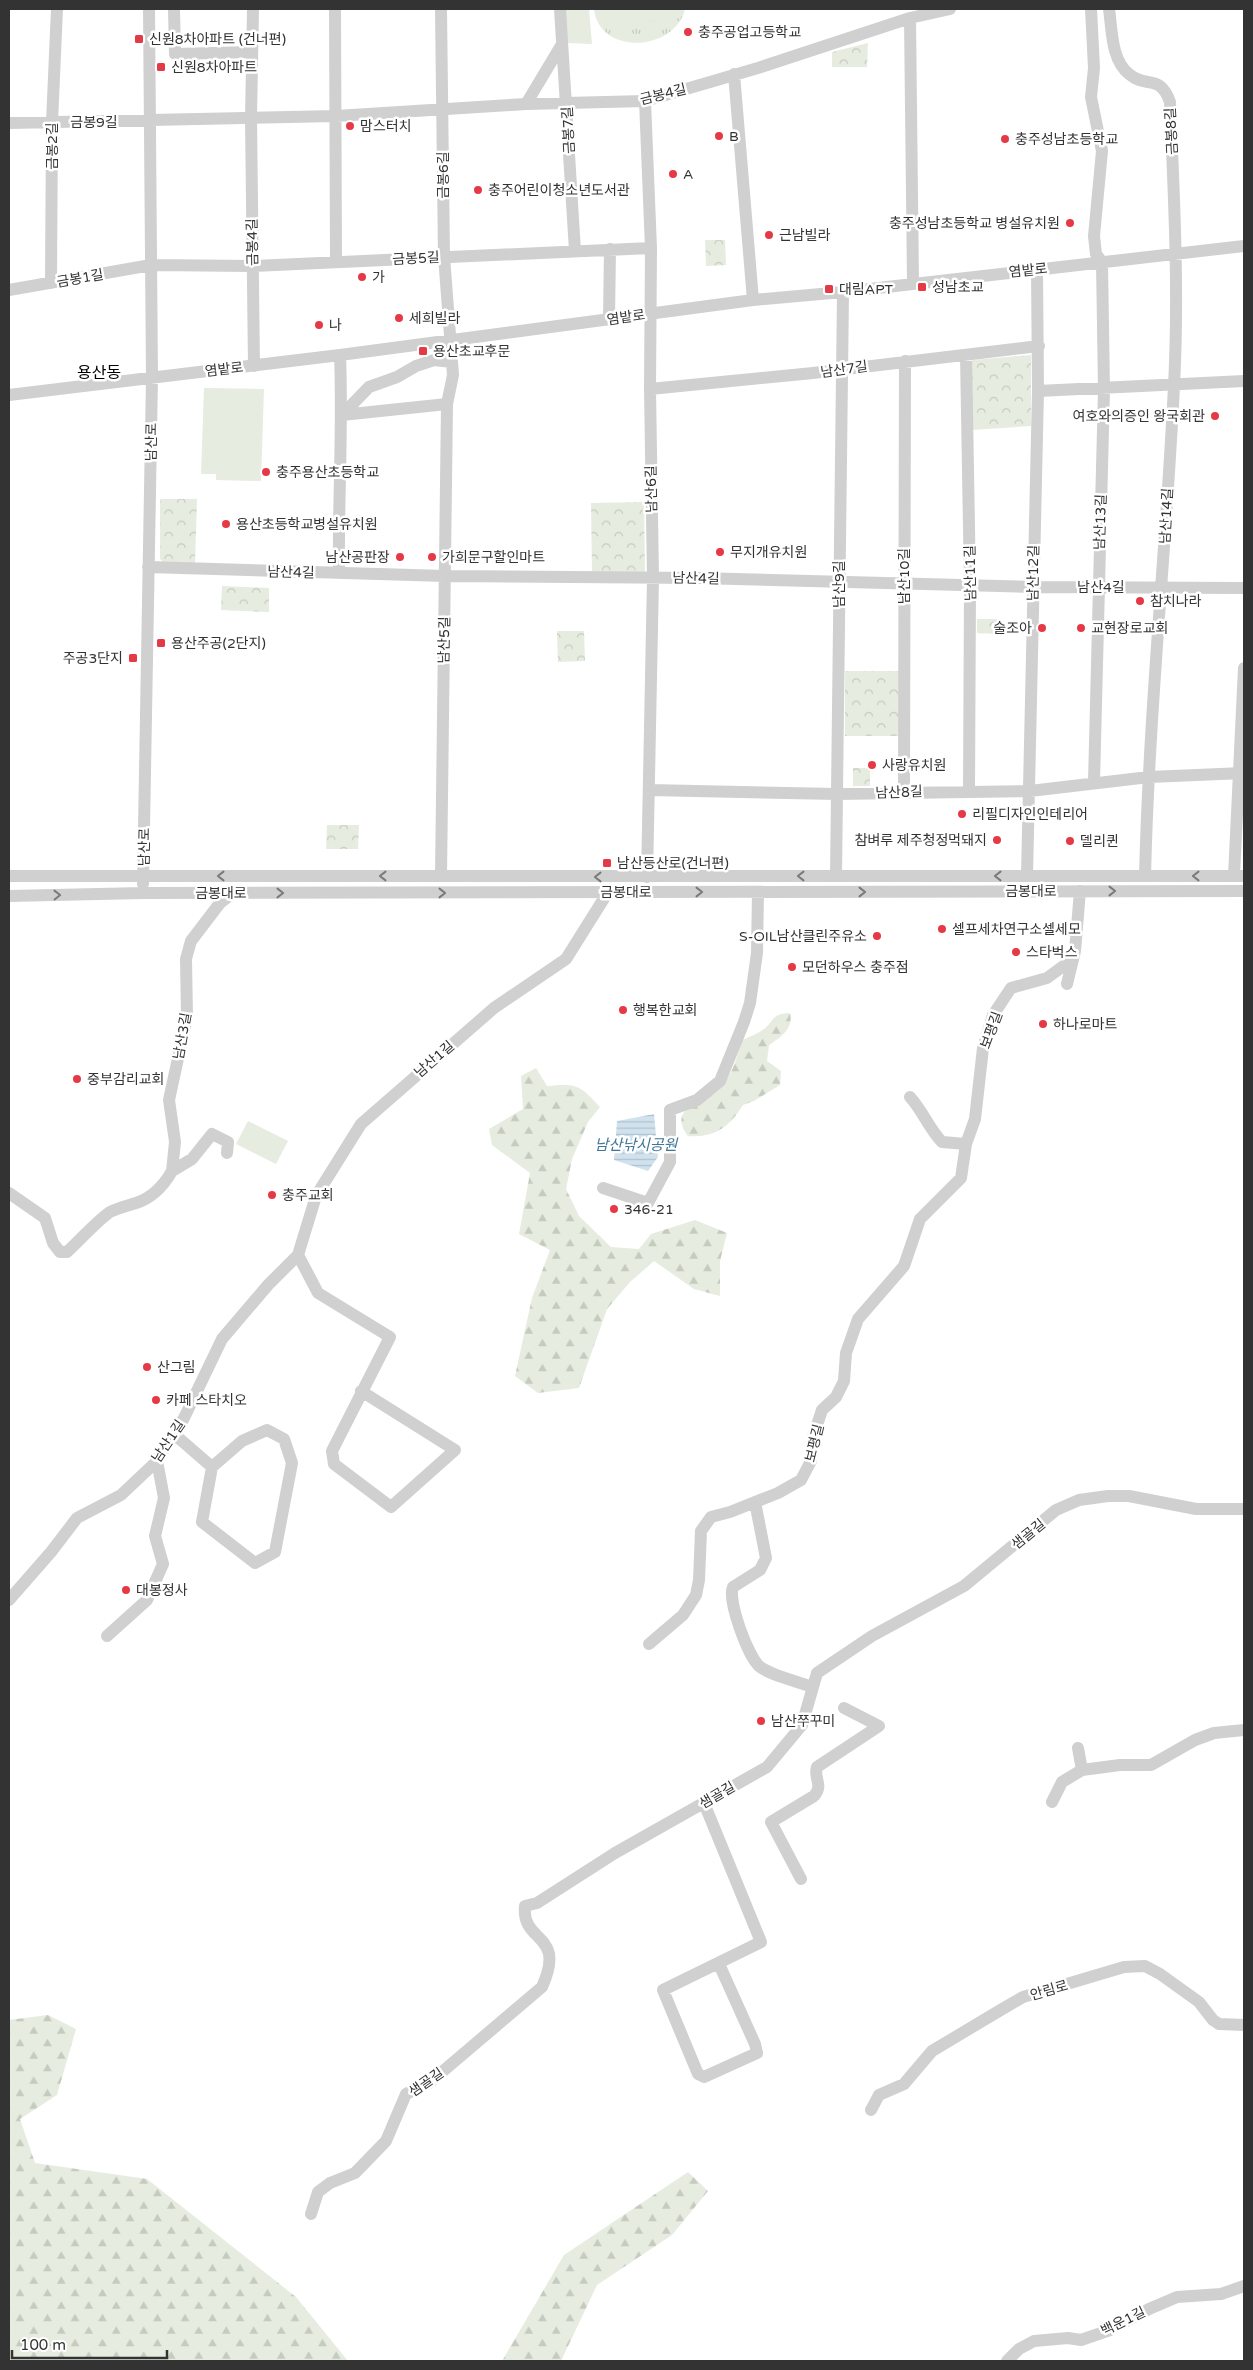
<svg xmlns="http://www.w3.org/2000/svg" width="1253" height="2370" font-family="'Varela Round','Noto Sans KR',sans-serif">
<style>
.grass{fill:url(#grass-tufts)}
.forest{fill:url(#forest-firs)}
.park{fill:url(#park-crowns)}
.pitch{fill:#e6ecdf}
.water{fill:url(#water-rules)}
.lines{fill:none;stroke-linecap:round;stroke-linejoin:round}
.minor{stroke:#d0d0d0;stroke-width:12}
.oneway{stroke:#7a7a7a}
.poi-dot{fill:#e63946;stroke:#fff;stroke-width:2}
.labels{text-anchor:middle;stroke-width:5;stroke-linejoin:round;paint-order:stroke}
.poi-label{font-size:14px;fill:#333;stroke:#fff;text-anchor:start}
.street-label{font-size:14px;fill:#333;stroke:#fff}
.water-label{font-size:15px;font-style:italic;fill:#3f7597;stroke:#fff}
.quarter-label{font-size:16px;fill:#000;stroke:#fff}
</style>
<defs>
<pattern id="grass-tufts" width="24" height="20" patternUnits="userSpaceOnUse" patternTransform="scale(1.25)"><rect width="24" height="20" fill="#e6ecdf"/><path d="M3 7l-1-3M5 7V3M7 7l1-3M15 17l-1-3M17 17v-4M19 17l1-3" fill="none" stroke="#c6cbc0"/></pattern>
<pattern id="forest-firs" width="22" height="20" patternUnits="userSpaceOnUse" patternTransform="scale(1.25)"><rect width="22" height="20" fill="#e6ecdf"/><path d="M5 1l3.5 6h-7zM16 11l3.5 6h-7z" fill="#c6cbc0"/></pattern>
<pattern id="park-crowns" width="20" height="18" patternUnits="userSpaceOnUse" patternTransform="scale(1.25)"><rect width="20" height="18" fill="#e6ecdf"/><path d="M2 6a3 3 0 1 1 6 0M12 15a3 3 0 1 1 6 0" fill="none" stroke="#c6cbc0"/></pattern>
<pattern id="water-rules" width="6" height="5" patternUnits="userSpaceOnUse" patternTransform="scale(1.25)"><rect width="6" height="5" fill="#cfe2ee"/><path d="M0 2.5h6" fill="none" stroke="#b2c2cd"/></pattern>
</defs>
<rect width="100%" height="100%" fill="#fff"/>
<!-- grass -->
<path class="grass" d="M594,9H685C675,52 599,56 594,9Z"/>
<!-- forest -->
<path class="forest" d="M790,1013C794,1028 780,1038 769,1045L767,1061L781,1071L780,1085L754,1101L743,1105C729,1127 715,1138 688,1136C668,1109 698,1105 715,1092C720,1088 724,1082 728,1077C735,1067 738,1052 742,1040C749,1037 757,1034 764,1029C775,1021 770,1014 790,1013Z
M536,1068L547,1086C577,1083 580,1085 600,1107L588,1122L572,1159L566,1189L579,1216L611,1247L639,1249L651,1234L695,1220L727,1233L720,1261V1296L694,1289L654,1261L630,1282L607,1309L579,1388L538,1393L515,1376L532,1298L550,1250L519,1234L530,1173L492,1145L489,1129L523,1109L521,1076Z
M48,2015L76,2029L57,2095L20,2119L35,2163L147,2179L296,2297L348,2361H9V2020Z
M688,2172L708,2191L672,2235L597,2285L561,2361H502L564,2255Z"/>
<!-- park -->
<path class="park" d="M868,43L867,67H832V52Z
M705,240H725L726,265L706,266Z
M1031,355V426L972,430V360Z
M160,499H197L195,563L163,562L160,559Z
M644,502L645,572H592L591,503Z
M222,586L269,588V612L221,610Z
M977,619H997V634L977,633Z
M557,631H584L585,661L558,662Z
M845,671H899V736H845Z
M853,768H870V786H853Z
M327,825H359L358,849H326Z"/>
<!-- pitch -->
<path class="pitch" d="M564,9H589L592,44L567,43Z
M604,9H680L681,18L606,26Z
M204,388L264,389L261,481L216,480V474H201Z
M248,1121L288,1141L276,1164L236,1144Z"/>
<!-- water -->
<path class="water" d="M654,1114L658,1157L648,1171L614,1160L617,1121Z"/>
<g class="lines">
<!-- minor -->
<path class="minor" d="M174,9L175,54L252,52
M253,9L251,118L254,366
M335,9L336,262
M560,9L575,251
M1091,9L1094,68L1091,97L1102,151L1094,236L1096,254L1102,262L1104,390L1094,782
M1109,9C1112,29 1111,60 1129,74C1146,89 1160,73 1170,102C1174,197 1179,291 1174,386C1166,550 1149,712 1145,876
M910,18L913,283
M734,74L753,300
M645,101L651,248L650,389L653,578L647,877
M526,104L562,44
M9,123L336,116L526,104L645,101L758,68L910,18L950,9
M51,283L52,122L57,9
M9,290L151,265L252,266L651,248
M609,319L610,249
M966,355L970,586L969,790
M650,389L813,373L1039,346
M1038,391L1244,381
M9,395L340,355L753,300L843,292L1244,246
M342,415L369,387L397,377L416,366L434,360L452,362
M342,415L447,404
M148,567L445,576L697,578L1033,587L1244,588
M339,573C338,500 343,428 340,355
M649,790L837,794L1030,791L1149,777L1244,773
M904,791L905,361
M9,876H1244
M441,876L447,404L453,375L444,256L441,9
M836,876L843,292
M1027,876L1038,391L1037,269
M1234,876L1244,668
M143,884L152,378L149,9
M9,896L143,893L1244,891
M1067,984L1075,951L1080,891
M910,1097C923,1111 929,1129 942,1142L966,1144
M227,1153L228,1142L212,1134L192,1159L172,1171L175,1142L169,1100L187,1017L186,959L191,941L220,903L233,893
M603,1188L648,1203L670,1162V1110L697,1100L720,1081L744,1022L750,1003L757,953L758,892
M9,1193L45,1218L53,1243L60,1252H67C79,1241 98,1220 110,1212C118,1208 127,1206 136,1203C152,1198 164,1185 172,1171
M298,1255L318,1293L390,1337L332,1451L334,1464L391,1507L455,1450L361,1391
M174,1434L212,1467L242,1441L267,1430L284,1439L292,1463L275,1552L255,1563L202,1522L212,1467
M755,1502L766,1558L760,1570L733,1587C727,1600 748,1656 759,1666C769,1675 799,1682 813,1687
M9,1600L51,1552L77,1518L121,1495L157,1461L184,1418L222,1339L268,1285L298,1255L316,1196L361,1124L494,1008L566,959L608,892
M107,1636L147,1600L163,1564L155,1536L164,1498L157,1461
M649,1644L683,1615L696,1595L699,1580L701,1531L711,1517L730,1512L778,1493L801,1480L811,1461L813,1437L822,1410L836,1397L844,1381L846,1353L858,1319L904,1266L920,1219L961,1178L966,1144L975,1119L983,1048L993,1015L1011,988L1047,978L1073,959
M1078,1748L1082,1770
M1052,1802L1062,1782L1082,1770L1120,1765H1151L1195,1740L1214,1733L1244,1730
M704,1803L761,1942L663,1990L698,2074L704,2077L757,2053L755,2044L719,1964
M801,1879L771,1822L814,1796C824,1785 813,1778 817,1767L879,1726L844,1708
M871,2110L879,2095L904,2084L932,2051L1004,2008L1023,1997L1124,1967L1145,1966L1160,1974L1199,2002L1213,2020L1219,2024L1244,2025
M311,2214L318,2192L330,2183L355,2173L386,2141L406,2094L429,2083L542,1987C567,1932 521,1944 525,1906L537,1903L615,1853L767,1767L802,1725L817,1673L872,1636L964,1586L1056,1510L1079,1500L1108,1496H1129L1196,1509H1244
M1007,2361L1019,2349L1034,2341L1068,2338L1081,2340L1110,2330L1149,2309L1177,2297L1221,2294L1244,2286"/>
</g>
<!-- one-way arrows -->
<defs><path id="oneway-chevron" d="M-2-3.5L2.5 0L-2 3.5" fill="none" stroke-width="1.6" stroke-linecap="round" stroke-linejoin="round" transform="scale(1.25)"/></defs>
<g class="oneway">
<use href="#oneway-chevron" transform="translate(221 876) rotate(-180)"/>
<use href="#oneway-chevron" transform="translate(383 876) rotate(-180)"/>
<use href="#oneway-chevron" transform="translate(801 876) rotate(180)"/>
<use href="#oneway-chevron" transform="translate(998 876) rotate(180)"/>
<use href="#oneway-chevron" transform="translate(1196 876) rotate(180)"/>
<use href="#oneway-chevron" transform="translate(598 877) rotate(-180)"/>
<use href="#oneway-chevron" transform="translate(1112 891)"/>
<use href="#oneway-chevron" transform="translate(699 892)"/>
<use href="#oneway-chevron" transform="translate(862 892)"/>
<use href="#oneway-chevron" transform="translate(280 893)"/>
<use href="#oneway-chevron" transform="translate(442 893)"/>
<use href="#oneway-chevron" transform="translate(57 895) rotate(-1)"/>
</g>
<!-- markers -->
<g class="poi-dot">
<circle cx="688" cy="32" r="5"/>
<rect x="134" y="34" width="10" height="10" rx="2.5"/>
<rect x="156" y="62" width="10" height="10" rx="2.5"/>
<circle cx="350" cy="126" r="5"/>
<circle cx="719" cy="136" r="5"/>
<circle cx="1005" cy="139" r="5"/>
<circle cx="673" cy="174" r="5"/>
<circle cx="478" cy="190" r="5"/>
<circle cx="1070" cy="223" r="5"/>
<circle cx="769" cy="235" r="5"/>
<circle cx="362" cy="277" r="5"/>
<rect x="917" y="282" width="10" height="10" rx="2.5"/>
<rect x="824" y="284" width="10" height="10" rx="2.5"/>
<circle cx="399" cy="318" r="5"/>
<circle cx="319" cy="325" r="5"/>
<rect x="418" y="346" width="10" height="10" rx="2.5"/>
<circle cx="1215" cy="416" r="5"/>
<circle cx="266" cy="472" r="5"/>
<circle cx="226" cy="524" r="5"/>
<circle cx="720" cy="552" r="5"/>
<circle cx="400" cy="557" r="5"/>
<circle cx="432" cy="557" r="5"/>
<circle cx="1140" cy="601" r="5"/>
<circle cx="1042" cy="628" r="5"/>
<circle cx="1081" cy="628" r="5"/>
<rect x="156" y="638" width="10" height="10" rx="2.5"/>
<rect x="128" y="653" width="10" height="10" rx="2.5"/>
<circle cx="872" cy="765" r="5"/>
<circle cx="962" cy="814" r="5"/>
<circle cx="997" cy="840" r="5"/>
<circle cx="1070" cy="841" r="5"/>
<rect x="602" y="858" width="10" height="10" rx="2.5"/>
<circle cx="942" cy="929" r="5"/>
<circle cx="877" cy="936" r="5"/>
<circle cx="1016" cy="952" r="5"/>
<circle cx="792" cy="967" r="5"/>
<circle cx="623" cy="1010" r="5"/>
<circle cx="1043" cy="1024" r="5"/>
<circle cx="77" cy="1079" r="5"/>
<circle cx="272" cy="1195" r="5"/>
<circle cx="614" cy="1209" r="5"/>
<circle cx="147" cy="1367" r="5"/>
<circle cx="156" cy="1400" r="5"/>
<circle cx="126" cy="1590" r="5"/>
<circle cx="761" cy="1721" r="5"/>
</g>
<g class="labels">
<!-- poi labels -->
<g class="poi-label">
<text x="698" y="37">충주공업고등학교</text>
<text x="149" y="44">신원8차아파트 (건너편)</text>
<text x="171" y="72">신원8차아파트</text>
<text x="360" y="131">맘스터치</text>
<text x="729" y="141">B</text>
<text x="1015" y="144">충주성남초등학교</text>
<text x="683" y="179">A</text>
<text x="488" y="195">충주어린이청소년도서관</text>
<text x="1060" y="228" text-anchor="end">충주성남초등학교 병설유치원</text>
<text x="779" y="240">근남빌라</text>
<text x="372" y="282">가</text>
<text x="932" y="292">성남초교</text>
<text x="839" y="294">대림APT</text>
<text x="409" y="323">세희빌라</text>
<text x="329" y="330">나</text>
<text x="433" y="356">용산초교후문</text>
<text x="1205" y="421" text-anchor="end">여호와의증인 왕국회관</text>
<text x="276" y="477">충주용산초등학교</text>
<text x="236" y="529">용산초등학교병설유치원</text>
<text x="730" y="557">무지개유치원</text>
<text x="390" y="562" text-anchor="end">남산공판장</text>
<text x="442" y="562">가희문구할인마트</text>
<text x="1150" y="606">참치나라</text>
<text x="1032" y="633" text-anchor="end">술조아</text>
<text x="1091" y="633">교현장로교회</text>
<text x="171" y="648">용산주공(2단지)</text>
<text x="123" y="663" text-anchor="end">주공3단지</text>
<text x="882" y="770">사랑유치원</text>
<text x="972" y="819">리필디자인인테리어</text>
<text x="987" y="845" text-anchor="end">참벼루 제주청정먹돼지</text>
<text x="1080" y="846">델리퀸</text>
<text x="617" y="868">남산등산로(건너편)</text>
<text x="952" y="934">셀프세차연구소셀세모</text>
<text x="867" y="941" text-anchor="end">S-OIL남산클린주유소</text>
<text x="1026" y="957">스타벅스</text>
<text x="802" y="972">모던하우스 충주점</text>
<text x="633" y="1015">행복한교회</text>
<text x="1053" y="1029">하나로마트</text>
<text x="87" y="1084">중부감리교회</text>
<text x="282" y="1200">충주교회</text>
<text x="624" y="1214">346-21</text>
<text x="157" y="1372">산그림</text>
<text x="166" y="1405">카페 스타치오</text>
<text x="136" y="1595">대봉정사</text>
<text x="771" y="1726">남산쭈꾸미</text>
</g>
<!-- street labels -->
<g class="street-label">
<text transform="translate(663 94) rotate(-14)" y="5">금봉4길</text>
<text x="94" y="127">금봉9길</text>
<text transform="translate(568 130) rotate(-93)" y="5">금봉7길</text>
<text transform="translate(1171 131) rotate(-93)" y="5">금봉8길</text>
<text transform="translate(52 146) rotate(-90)" y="5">금봉2길</text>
<text transform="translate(443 175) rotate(-90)" y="5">금봉6길</text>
<text transform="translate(252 242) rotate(-91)" y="5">금봉4길</text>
<text transform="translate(416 258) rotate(-3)" y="5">금봉5길</text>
<text transform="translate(1028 270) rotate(-6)" y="5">염밭로</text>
<text transform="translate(80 278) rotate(-10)" y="5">금봉1길</text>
<text transform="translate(626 317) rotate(-8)" y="5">염밭로</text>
<text transform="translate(224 369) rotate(-7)" y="5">염밭로</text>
<text transform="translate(844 369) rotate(-8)" y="5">남산7길</text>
<text transform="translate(151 442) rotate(-89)" y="5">남산로</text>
<text transform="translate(651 489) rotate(-91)" y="5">남산6길</text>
<text transform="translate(1166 516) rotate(-87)" y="5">남산14길</text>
<text transform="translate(1100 522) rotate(-88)" y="5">남산13길</text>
<text transform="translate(291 572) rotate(1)" y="5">남산4길</text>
<text transform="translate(970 573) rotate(-91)" y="5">남산11길</text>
<text transform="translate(1033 573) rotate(-89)" y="5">남산12길</text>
<text transform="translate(904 576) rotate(-90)" y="5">남산10길</text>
<text transform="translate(696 578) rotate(1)" y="5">남산4길</text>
<text transform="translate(839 584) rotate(-90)" y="5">남산9길</text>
<text x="1101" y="592">남산4길</text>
<text transform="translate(444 640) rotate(-89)" y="5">남산5길</text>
<text transform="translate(899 792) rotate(-2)" y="5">남산8길</text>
<text transform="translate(144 847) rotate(-89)" y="5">남산로</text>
<text x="1031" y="896">금봉대로</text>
<text x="626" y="897">금봉대로</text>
<text x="221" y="898">금봉대로</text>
<text transform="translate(991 1030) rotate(-70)" y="5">보평길</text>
<text transform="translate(182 1036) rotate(-80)" y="5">남산3길</text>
<text transform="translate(434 1059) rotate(-41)" y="5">남산1길</text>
<text transform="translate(168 1441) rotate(-56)" y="5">남산1길</text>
<text transform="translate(814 1443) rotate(-76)" y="5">보평길</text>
<text transform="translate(1028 1534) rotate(-39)" y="5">샘골길</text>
<text transform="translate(717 1795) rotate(-30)" y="5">샘골길</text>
<text transform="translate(1049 1990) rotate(-16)" y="5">안림로</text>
<text transform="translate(426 2082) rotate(-35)" y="5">샘골길</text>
<text transform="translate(1123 2321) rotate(-26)" y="5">백운1길</text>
</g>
<!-- water labels -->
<g class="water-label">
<text x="636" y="1150">남산낚시공원</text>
</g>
<!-- quarter labels -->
<g class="quarter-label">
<text x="99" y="378">용산동</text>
</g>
</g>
<!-- border -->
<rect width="1253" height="2370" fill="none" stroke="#333333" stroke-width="20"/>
<!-- scale -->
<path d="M12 2350v8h155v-8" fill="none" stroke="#333333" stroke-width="2.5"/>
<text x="20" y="2350" font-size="15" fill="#333333" stroke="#ffffff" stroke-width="4" paint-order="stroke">100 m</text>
</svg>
